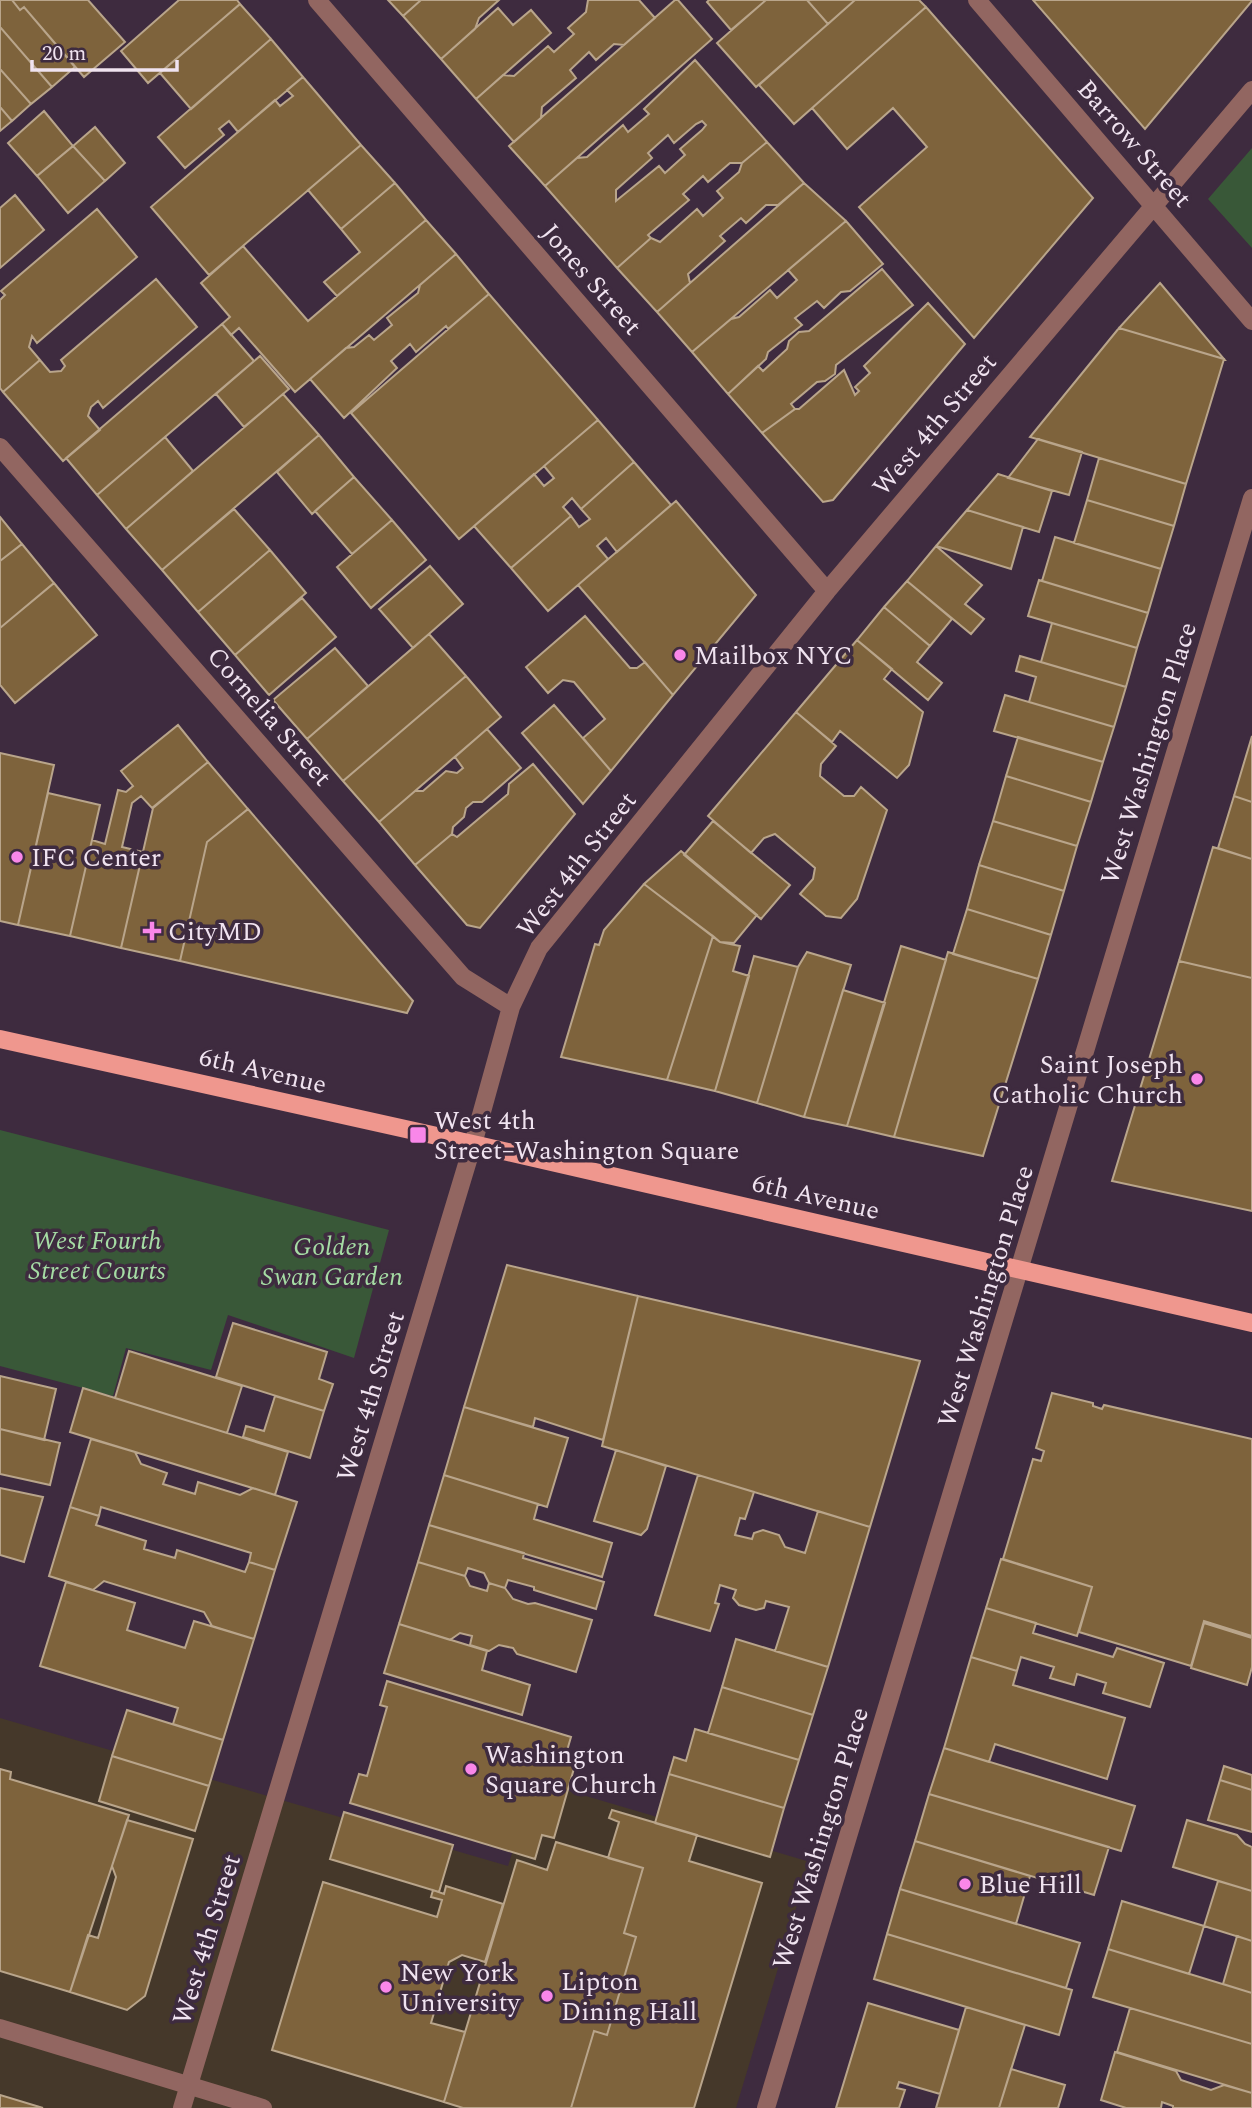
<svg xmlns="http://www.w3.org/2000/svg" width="1252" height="2108" font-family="Spectral,serif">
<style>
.education{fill:#45382a}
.green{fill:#395838}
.building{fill:#7e633c;stroke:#b9a58b;stroke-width:2;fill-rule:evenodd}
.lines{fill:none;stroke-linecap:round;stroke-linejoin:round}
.minor{stroke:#926661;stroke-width:18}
.major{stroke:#ef978e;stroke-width:18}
.poi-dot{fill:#f987e9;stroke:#3e2b3f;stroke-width:2.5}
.labels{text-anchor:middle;stroke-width:7;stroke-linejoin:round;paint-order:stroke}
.street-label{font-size:26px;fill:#f0e3f0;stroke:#3e2b3f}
.poi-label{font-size:26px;fill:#f0e3f0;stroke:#3e2b3f;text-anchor:start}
.park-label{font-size:26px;font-style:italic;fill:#a5dca4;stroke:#3e2b3f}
</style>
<rect width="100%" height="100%" fill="#3e2b3f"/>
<!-- education -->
<path class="education" d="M0,1718L508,1866L535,1781L810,1862L736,2108H0Z"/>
<!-- green -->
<path class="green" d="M1252,148V248L1208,199Z
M0,1130L389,1230L354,1358L228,1315L211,1370L126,1348L113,1396L0,1366Z"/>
<!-- building -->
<path class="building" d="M0,0H12L20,10L24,7L75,67L52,87L0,27Z
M12,0H88L125,42L84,77L24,7L20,10Z
M179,0H237L240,4L148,83L121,51Z
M388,0H421L403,16Z
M421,0H499L479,18L475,29L441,59L403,16Z
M588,0H639L655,18L624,45L614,44L596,60L589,52L570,70L576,78L542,107L541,118L514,142L476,99L503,75L514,76L548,46L554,52L574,34L568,28L586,12Z
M675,0H678L712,39L545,186L509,146Z
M709,0H766L731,30L707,2Z
M766,0H807L828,24L756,87L717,43Z
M807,0H855L828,24Z
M855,0H919L926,7L794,124L759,85Z
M1033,0H1252V1L1145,129Z
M240,4L271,39L191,109L160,73Z
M926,7L1093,198L974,338L859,207L927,147L893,108L847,149L812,108Z
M498,8L513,25L531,10L551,33L476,99L441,59Z
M0,27L52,87L31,104L0,69Z
M271,39L303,77L238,132L229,121L219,129L224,135L185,168L158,137Z
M695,60L767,142L742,163H730L708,182L703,176L683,194L689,200L648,235L651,238L617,268L545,186L577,158L587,157L623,125L628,132L649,114L644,109ZM702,121L706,125L702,130L680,149L685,155L665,173L659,166L616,201V190L652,158L648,153L668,135L674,143L696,124Z
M0,69L31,104L12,121L0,107Z
M303,77L361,145L209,275L151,207L275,100L280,106L293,96L287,90Z
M0,107L12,121L0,131Z
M44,111L73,146L37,176L8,143Z
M95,127L125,163L105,181L73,146Z
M767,142L804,183L778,205H766L746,223L741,218L720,236L725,241L688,274L690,283L657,312L617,268L651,238L660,242L697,209L703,216L723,198L717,191L739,172L742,163Z
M361,145L395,183L341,229L308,190Z
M73,146L105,181L68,213L37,176Z
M395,183L426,220L337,296L324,282L360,252L341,229Z
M804,183L846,221L692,352L657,312Z
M15,195L44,230L0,268V208Z
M97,209L137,257L37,343L32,336L29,347L40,360L3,392L0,388V300L5,295L1,291Z
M426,220L456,254L295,392L239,328L231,335L222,324L230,317L201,283L243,246L308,321Z
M846,221L883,264L850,291L841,292L824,308L817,301L795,318L802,325L768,352L766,359L728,394L692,352L731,319L739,317L770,290L777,298L797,280L788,270Z
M456,254L489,294L448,329L446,326L416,352L410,344L391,361L397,368L344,418L310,379L346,348L354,347L369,335L374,340L392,325L387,318L418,293L420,285Z
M882,269L913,305L836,365L835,374L825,381L817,382L791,404L795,409L762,433L728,394L758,366L763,371L787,349L789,341L799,332L809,331Z
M156,279L197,327L103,408L98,401L91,407L88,416L100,430L63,461L3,392L40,360L50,372L61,371L65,366L61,360Z
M1160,283L1224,359L1119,328Z
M489,294L598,420L459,539L351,413Z
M928,303L965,344L833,500L823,502L762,433L795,409H799L844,370L855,395L859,391L855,387L870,373L864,366Z
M222,324L254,361L97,495L66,458Z
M1119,328L1224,359L1186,484L1030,437Z
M260,356L289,389L244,427L216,394Z
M283,394L319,435L162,570L126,529Z
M598,420L634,462L581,509L572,498L563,507L571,516L511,568L474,526L534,474L544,486L554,478L544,466Z
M319,435L354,477L312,514L277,472Z
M165,437L193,471L126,529L97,495Z
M1038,439L1082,452L1069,495L1008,478Z
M1099,458L1186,484L1174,526L1087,500Z
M634,462L671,505L617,552L606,538L597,546L608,559L548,611L511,568L571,516L579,527L590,519L581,509Z
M998,474L1052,491L1039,532L967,510Z
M354,477L392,520L352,554L315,511Z
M1087,500L1174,526L1161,569L1074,543Z
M676,501L756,595L673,695L578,585Z
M234,509L270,550L198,612L162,570Z
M967,510L1023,527L1011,569L936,546Z
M0,517L22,544L0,561Z
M392,520L426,560L371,608L337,567Z
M1055,537L1161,569L1148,613L1042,581Z
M22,544L54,583L0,628V561Z
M936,546L982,585L965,604L984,619L971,634L907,581Z
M270,550L306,593L235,655L198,612Z
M430,566L463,604L413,648L379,609Z
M1039,580L1148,613L1137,648L1028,616Z
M907,581L952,619L930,646L884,607Z
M54,583L97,635L15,703L0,685V628Z
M302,598L336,637L269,695L235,655Z
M884,607L930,646L917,662L942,683L928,700L857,640Z
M585,616L630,668H637L645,662L673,695L611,771L583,738L605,719L574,682L563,680L548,693L526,667Z
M1052,623L1137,648L1126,687L1041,662Z
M429,634L466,676L343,781L307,739Z
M857,640L892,669L884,679L923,712L909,765L897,778L840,731L832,742L796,712Z
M335,648L368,686L307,739L273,700Z
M1020,656L1126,687L1114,727L1029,702L1036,677L1016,671Z
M466,676L501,717L379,822L343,781Z
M1005,695L1114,727L1103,762L994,731Z
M554,705L611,771L583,804L522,733Z
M796,712L836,746L821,764L820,776L844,796H854L861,787L887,810L857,899L841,918L826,916L800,894L813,879L815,868L775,834L764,838L751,853L708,816Z
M178,725L208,762L152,808L141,796L132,803L122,847L143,852L121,948L70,936L92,840L105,844L118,790L126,792L133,786L121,771Z
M487,729L521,768L482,802H473L466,808L464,817L453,827L452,834L415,865L379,822L415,791H423L446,771L457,773L463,768L455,757Z
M1252,736V802L1234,796Z
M1018,737L1103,762L1091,802L1006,776Z
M0,753L54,765L18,925L0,921Z
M208,762L248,809L207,842L180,961L121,948L153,808Z
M533,764L575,814L480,928L467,925L415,865L452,834L457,837L508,794L509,784Z
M1006,776L1091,802L1077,846L993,821Z
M48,793L100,805L70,936L18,925Z
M1234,796L1252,802V859L1218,848Z
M248,809L413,1001L407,1013L180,961L207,842Z
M713,821L790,885L761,919L684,855Z
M993,821L1077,846L1064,891L979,865Z
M1213,847L1252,859V978L1179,961Z
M681,851L757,915L734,943L720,942L644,884Z
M979,865L1064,891L1051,935L967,909Z
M644,884L713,936L667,1080L561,1057L595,944L599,945L604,930Z
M967,909L1051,935L1038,979L953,954Z
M713,936L720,942L740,946L733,971L749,976L715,1091L667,1080Z
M901,946L946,960L894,1137L847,1126Z
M807,952L851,965L804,1117L757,1103L798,967Z
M948,952L1038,979L983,1156L894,1137Z
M754,956L798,967L757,1103L715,1091Z
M1179,961L1252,978V1211L1112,1181Z
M843,990L885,1003L847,1126L804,1117Z
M507,1265L638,1296L603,1440L535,1418L533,1427L464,1407Z
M638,1296L920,1361L870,1527L602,1446Z
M233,1323L327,1352L319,1379L333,1384L324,1411L216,1377Z
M129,1351L242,1386L227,1433L115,1398Z
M0,1376L56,1389L44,1440L0,1429Z
M83,1388L288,1452L275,1495L70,1432Z
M1052,1393L1093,1403V1406L1102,1409L1104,1405L1252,1439V1636L1204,1621L1191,1666L1079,1632L1092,1587L1003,1559L1033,1459L1041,1461L1044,1451L1036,1448Z
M275,1396L324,1411L310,1458L243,1437L246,1426L264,1431Z
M464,1407L568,1438L547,1507L444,1475Z
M0,1429L60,1443L50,1485L0,1474Z
M91,1439L135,1452L141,1464L167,1473L163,1484L195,1494L198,1482L240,1495L253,1488L297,1502L275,1570L249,1562L251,1553L101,1507L99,1516L70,1507Z
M616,1450L666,1466L647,1529L641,1535L594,1521Z
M444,1475L538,1504L534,1519L612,1543L602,1577L429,1525Z
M698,1475L754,1492L745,1519L740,1518L735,1535L752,1539L754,1533L763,1530L779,1535L785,1547L805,1553L818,1511L870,1527L828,1667L775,1651L789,1607L766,1601L764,1608L756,1610L739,1605L733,1598L736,1590L720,1585L715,1603L719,1604L710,1631L655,1615Z
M0,1488L43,1497L24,1562L0,1555Z
M70,1507L99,1516L96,1525L146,1541L144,1549L175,1558L177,1550L245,1572L249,1562L275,1570L254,1639L212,1626L204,1612L104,1581L93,1590L49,1576Z
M429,1525L524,1553L523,1558L604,1582L596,1609L534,1590V1587L508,1580L505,1588L489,1583L484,1573L468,1568L465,1576L418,1562Z
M1001,1559L1092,1587L1077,1636L986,1608Z
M418,1562L465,1576L470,1586L487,1591L489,1583L505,1588L513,1599L528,1604L535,1603L592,1620L576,1672L517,1654L513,1648L499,1645L489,1651L470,1645L472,1636L460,1633L450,1640L399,1624Z
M66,1582L135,1603L127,1630L185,1648L194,1621L254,1639L223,1740L173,1724L178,1708L40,1666Z
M986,1608L1036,1623L1033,1633L1113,1657L1117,1648L1164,1663L1150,1707L1103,1693L1106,1683L1077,1674L1074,1685L1050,1678L1054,1667L1021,1657L1017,1671L971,1657Z
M1204,1623L1252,1638V1667L1247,1685L1191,1668Z
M399,1624L487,1651L482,1670L530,1685L522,1715L384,1673Z
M736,1639L828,1667L813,1715L722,1687Z
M971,1657L1017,1671L1013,1685L1125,1718L1107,1779L995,1744L989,1762L944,1748Z
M387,1681L571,1737L564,1761L575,1765L554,1838L542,1835L535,1859L350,1803L359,1774L367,1776L387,1707L380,1705Z
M722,1687L813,1715L799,1760L708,1733Z
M127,1710L223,1740L209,1786L112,1756Z
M695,1729L799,1760L784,1808L669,1774L674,1757L686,1761Z
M944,1748L1135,1806L1121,1851L929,1794Z
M112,1756L209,1786L195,1831L99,1801Z
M1224,1766L1252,1775V1790L1220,1780Z
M0,1769L11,1772L10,1779L129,1815L70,1992L0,1971Z
M669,1774L784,1808L770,1857L655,1823Z
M1220,1780L1252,1790V1832L1208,1820Z
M929,1794L1109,1847L1094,1895L915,1841Z
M612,1810L697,1835L689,1861L762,1883L694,2108H571L594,2031L607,2035L636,1937L624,1933L643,1868L608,1858L619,1822L609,1818Z
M344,1812L453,1845L439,1892L330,1859Z
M127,1820L193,1839L145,1996L127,2010L70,1992L88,1935L98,1938L116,1877L112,1866Z
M1187,1820L1237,1835L1245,1844L1252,1847V1891L1173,1867Z
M915,1841L1030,1876L1016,1924L900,1889Z
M556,1842L643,1868L624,1933L636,1937L607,2035L594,2031L571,2108H463L444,2102L517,1860L547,1870Z
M1218,1881L1252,1891V1941L1204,1926Z
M323,1882L437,1917L442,1900L431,1897L433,1890L444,1894L446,1886L503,1904L485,1962L462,1955L449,1962L431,2023L465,2032L444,2102L272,2050Z
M900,1889L1080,1943L1066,1988L887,1934Z
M1122,1901L1204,1926L1189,1974L1108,1949Z
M887,1934L1072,1990L1059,2035L874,1979Z
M1237,1936L1252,1941V1993L1223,1984Z
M1108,1949L1252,1993V2044L1093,1997Z
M868,2003L959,2030L940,2094L899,2082L897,2088L905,2090L899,2108H836Z
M966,2007L1025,2025L999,2108H936Z
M1130,2008L1252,2044V2093L1117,2052Z
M1115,2052L1176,2071L1181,2080L1211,2090L1224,2085L1252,2093V2108H1173V2106L1162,2102L1161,2108H1126L1101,2100Z
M1011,2069L1065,2085L1058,2108H999Z
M0,2095L43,2108H0Z"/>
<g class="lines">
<!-- minor -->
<path class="minor" d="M317,0L827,591
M977,0L1252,321
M0,447L463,977L511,1007
M0,2028L263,2108
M182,2108L473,1144L511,1007L539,948L827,591L1252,90
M766,2108L1252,498"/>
<!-- major -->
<path class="major" d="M0,1039L473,1144L1252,1323"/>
</g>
<!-- markers -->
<g class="poi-dot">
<circle cx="680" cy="655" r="7"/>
<circle cx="17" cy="857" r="7"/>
<path d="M148.5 920.5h7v7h7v7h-7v7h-7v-7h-7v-7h7z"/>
<circle cx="1197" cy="1079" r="7"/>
<rect x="409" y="1126" width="18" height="18" rx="3.5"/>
<circle cx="471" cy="1769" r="7"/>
<circle cx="965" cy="1884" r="7"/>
<circle cx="386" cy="1987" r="7"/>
<circle cx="547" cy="1996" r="7"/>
</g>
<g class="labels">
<!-- street labels -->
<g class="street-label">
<text transform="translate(1135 143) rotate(49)" y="9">Barrow Street</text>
<text transform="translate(592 279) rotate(49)" y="9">Jones Street</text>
<text transform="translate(934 424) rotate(-50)" y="9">West 4th Street</text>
<text transform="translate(270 716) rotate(49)" y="9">Cornelia Street</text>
<text transform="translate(1148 753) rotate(-73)" y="9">West Washington Place</text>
<text transform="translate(576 864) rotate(-52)" y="9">West 4th Street</text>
<text transform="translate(263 1070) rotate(13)" y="9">6th Avenue</text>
<text transform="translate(816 1196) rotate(13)" y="9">6th Avenue</text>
<text transform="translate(985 1296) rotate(-73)" y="9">West Washington Place</text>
<text transform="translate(370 1396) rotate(-73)" y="9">West 4th Street</text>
<text transform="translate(820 1838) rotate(-73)" y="9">West Washington Place</text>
<text transform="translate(206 1939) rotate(-73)" y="9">West 4th Street</text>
</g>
<!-- poi labels -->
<g class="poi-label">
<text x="694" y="664">Mailbox NYC</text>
<text x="31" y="866">IFC Center</text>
<text x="168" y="940">CityMD</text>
<text x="1183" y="1073" text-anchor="end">Saint Joseph<tspan x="1183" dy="30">Catholic Church</tspan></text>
<text x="434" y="1129">West 4th<tspan x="434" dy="30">Street–Washington Square</tspan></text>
<text x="485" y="1763">Washington<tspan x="485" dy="30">Square Church</tspan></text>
<text x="979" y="1893">Blue Hill</text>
<text x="400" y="1981">New York<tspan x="400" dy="30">University</tspan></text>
<text x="561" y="1990">Lipton<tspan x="561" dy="30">Dining Hall</tspan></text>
</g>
<!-- park labels -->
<g class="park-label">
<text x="97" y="1249">West Fourth<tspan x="97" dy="30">Street Courts</tspan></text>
<text x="332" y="1255">Golden<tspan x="332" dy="30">Swan Garden</tspan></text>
</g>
</g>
<!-- scale -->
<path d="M32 60v10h145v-10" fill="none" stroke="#f0e3f0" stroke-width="3.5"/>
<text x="42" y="60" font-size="21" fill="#f0e3f0" stroke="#3e2b3f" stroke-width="5" paint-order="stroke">20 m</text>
</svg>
